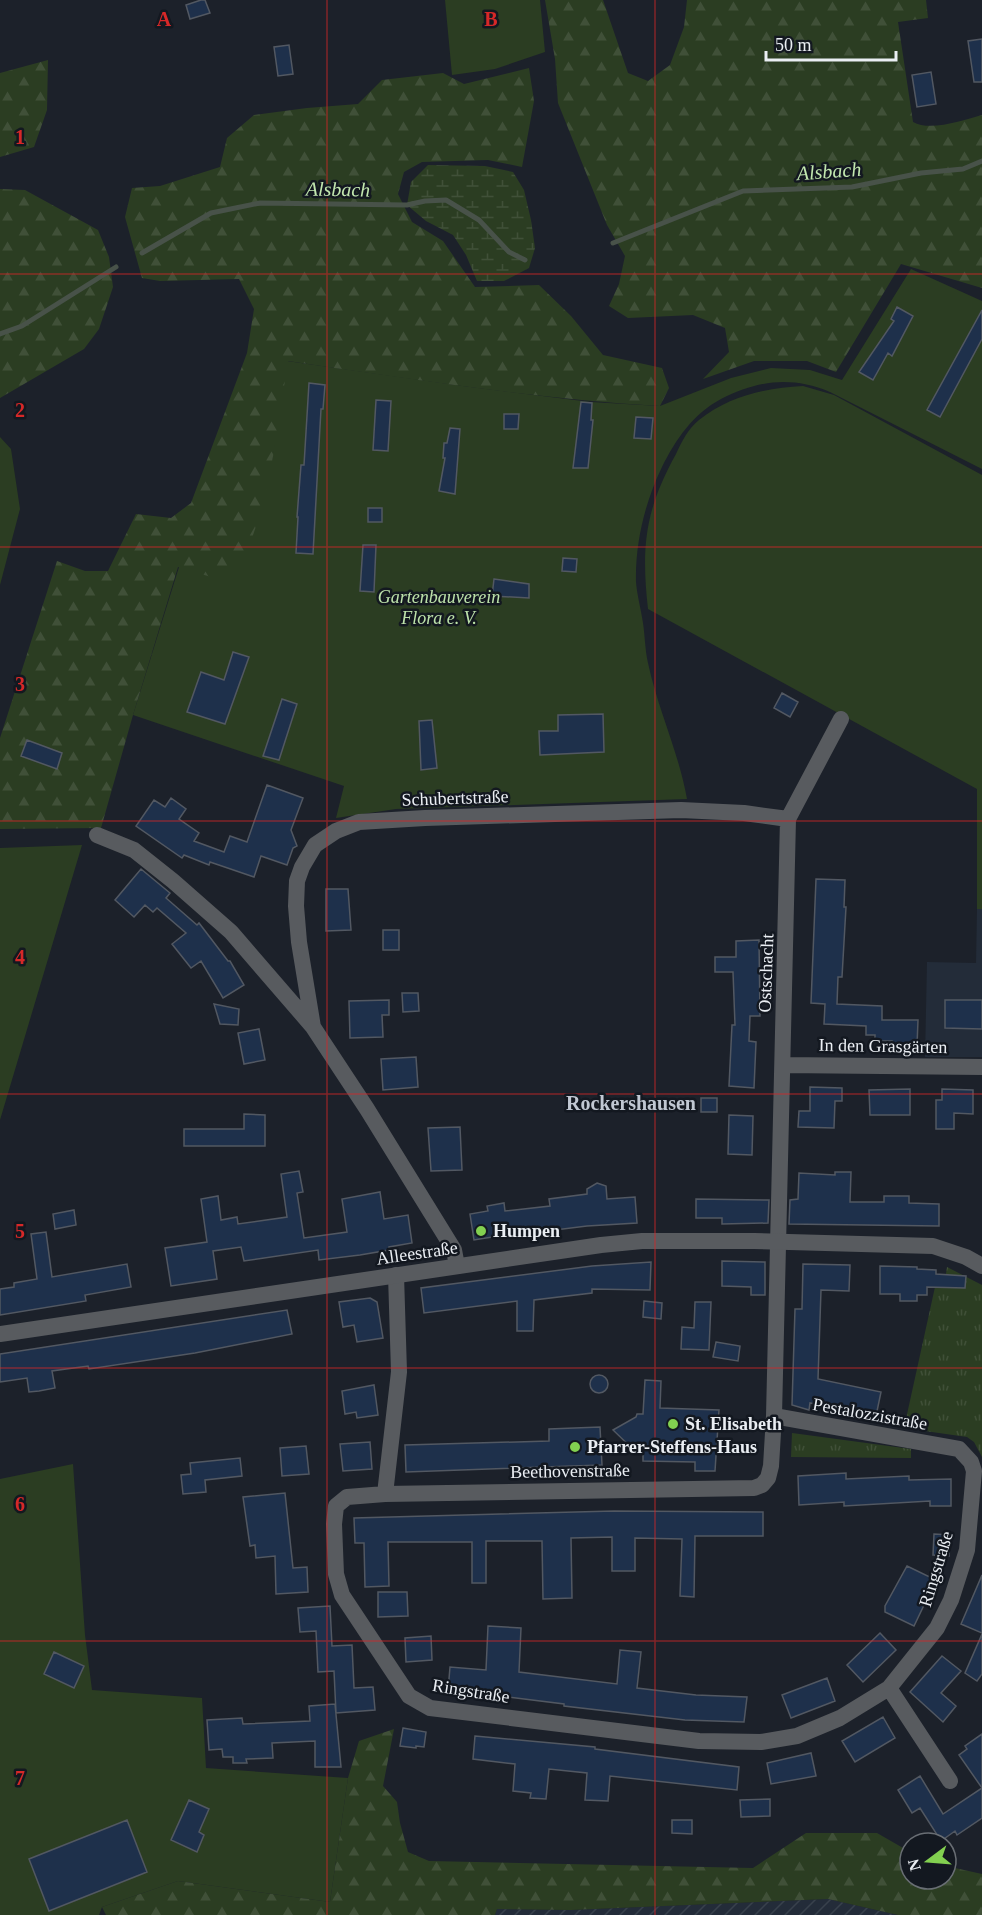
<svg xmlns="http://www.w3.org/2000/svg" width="982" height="1915" font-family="'Times New Roman',serif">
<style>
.built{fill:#232c39}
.industrial{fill:url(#industrial-furrows)}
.green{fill:#2b3d22}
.forest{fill:url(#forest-firs)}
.wetland{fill:url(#wetland-marsh)}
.park{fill:url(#park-tufts)}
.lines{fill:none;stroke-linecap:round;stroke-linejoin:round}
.stream{stroke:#485249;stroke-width:5}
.building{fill:#1e304b;stroke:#525862;stroke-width:1.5}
.minor{stroke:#585b5f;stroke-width:16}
.tertiary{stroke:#585b5f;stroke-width:16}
.grid{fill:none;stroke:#d62828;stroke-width:1.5;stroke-opacity:0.55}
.poi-dot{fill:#82d050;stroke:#131820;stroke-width:2}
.labels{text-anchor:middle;stroke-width:5;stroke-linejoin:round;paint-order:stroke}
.park-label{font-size:18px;font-style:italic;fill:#bde2aa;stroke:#131820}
.street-label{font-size:18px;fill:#eaeef3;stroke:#131820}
.poi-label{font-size:18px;font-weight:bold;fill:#eaeef3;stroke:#131820;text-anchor:start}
.water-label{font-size:20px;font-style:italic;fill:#c2e7af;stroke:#131820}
.neighbourhood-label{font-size:20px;font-weight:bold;fill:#c1c8d3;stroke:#131820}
.grid-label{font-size:20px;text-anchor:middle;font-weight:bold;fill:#d62828;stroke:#131820;stroke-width:5;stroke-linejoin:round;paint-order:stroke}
</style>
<defs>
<pattern id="industrial-furrows" width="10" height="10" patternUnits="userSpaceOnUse" patternTransform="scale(1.5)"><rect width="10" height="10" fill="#232c39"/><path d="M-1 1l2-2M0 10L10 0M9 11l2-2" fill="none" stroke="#38414c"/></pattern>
<pattern id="forest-firs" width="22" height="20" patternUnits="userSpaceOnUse" patternTransform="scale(1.5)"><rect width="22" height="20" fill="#2b3d22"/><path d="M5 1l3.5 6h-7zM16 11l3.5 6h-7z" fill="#405038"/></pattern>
<pattern id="wetland-marsh" width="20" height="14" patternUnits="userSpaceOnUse" patternTransform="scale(1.5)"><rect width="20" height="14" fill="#2b3d22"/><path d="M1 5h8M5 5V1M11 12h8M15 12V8" fill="none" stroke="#405038"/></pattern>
<pattern id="park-tufts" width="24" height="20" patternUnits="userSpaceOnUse" patternTransform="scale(1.5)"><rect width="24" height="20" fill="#2b3d22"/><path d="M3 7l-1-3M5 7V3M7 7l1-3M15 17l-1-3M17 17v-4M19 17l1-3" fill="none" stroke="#405038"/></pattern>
</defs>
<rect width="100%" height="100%" fill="#1c212a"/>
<!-- built -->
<path class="built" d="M977,909H982V1057H925L927,962L976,963Z"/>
<!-- industrial -->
<path class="industrial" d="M828,1899L898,1915H495L497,1909L571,1910Z"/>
<!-- green -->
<path class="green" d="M445,0H540L545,52L495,69L452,75Z
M911,269L982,301V469L830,392C792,376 758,380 721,399C693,414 676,439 662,467C645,502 635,543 636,582C637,595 641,609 643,623C645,636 645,650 648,663C658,710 679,753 687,799L396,809L336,818L344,786L133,715L179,567L272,460L287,361L463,386L591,402L660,406L731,378L771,368L810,370L842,380Z
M803,386L834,395L982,475V909H977V789L648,609C641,546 645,510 676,454C682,441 688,429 699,420C729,396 766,388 803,386Z
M0,437L11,449L20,509L0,585Z
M82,845L0,1120V848Z
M73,1464L85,1635L92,1690L202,1698L206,1768L348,1778L330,1902L178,1881L102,1907L99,1915H0V1479Z"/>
<!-- forest -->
<path class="forest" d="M545,0H603L628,73L648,81L670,65L684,27L687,0H926L928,18L898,22L913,122C930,132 964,120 982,115V288L901,264L836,372L807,361H754L703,379L729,352L725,328L693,315L628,318L609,306L619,284L625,256L607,225L558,103L555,59Z
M48,60L47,110L34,147L0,157V73Z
M529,68L534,101L522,167L488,160L422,162L404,172L398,194L412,222L443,241L475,287L539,285L571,316L603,355L662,368L669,388L660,406C535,399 411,379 288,361C278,423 272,487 249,546C244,559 237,571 231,583L178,567L133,715L101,828L0,829V738L57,561L85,571H108L136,514L171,518L191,503L247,353L254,309L239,279L160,281L142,278L125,217L132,188L160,186L220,167L227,138L254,115L307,108L358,104L382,80L443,73L464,84Z
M0,189L25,190L98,230L109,257L113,287L99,329L84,349L0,398Z
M394,1729L383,1786L397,1802L400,1823L408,1852L429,1861L753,1868L806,1833H877L910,1852V1879H946V1866L982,1874V1915H898L828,1899L571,1910L497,1909L495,1915H106L102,1907L178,1881L330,1902L348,1778L359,1741Z"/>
<!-- wetland -->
<path class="wetland" d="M428,165L485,166L513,172L524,190L531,220L535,248L529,268L504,281H477L466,255L453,235L426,221L407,205L411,182Z"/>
<!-- park -->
<path class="park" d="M947,1267L982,1285V1457L974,1442L967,1437L904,1428L935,1287H944Z
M792,1433L911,1449V1458L791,1457Z"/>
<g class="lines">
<!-- stream -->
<path class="stream" d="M613,243L743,191L852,187L921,173L963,169L982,161
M142,253L211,213L260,203L407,205L425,201L446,200L479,220L509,252L525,260
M0,334L22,326L116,267"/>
</g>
<!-- building -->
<path class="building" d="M201,0H205L210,13L190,19L186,5Z
M982,39V82H974L968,41Z
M289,45L293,74L278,76L274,47Z
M931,72L936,104L917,107L912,75Z
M897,307L913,316L892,356L888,353L873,380L859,372L894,321L891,319Z
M982,310V339L940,417L927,410Z
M309,383L325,385L323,409H321L313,554L296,553L298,517H297L301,465H304Z
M376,400L391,401L388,451L373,450Z
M581,402L592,403L591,420H593L588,468H573Z
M504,414H519L518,429H504Z
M636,417L653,418L651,439L634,438Z
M450,428L460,429L455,494L439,491L445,458H443L444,443H447Z
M368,508H382V522H368Z
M363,545H376L374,592L360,591Z
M563,558L577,559L576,572L562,571Z
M494,579L529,584V598L492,596Z
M233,652L249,657L225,724L187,712L201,672L224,680Z
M782,693L798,702L790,717L774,708Z
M282,699L297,704L279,760L263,756Z
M603,714L604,752L540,755L539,731H558V715Z
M432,720L437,768L421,770L419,721Z
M27,740L62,753L57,769L21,756Z
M267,785L303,798L291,830L297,846L293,848L287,865L261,856L254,877L210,862L209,865L184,855L182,858L136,826L154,800L165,807L171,798L186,809L179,819L199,833L194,841L224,852L230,836L247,842Z
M141,869L170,893L166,898L197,925L199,923L228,961H230L244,985L223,998L201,961L191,968L172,944L186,933L157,908L153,912L145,905L134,917L115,900Z
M816,879L845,880L844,907H846L842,977H838L837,1004L882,1006V1020H918L917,1046H892V1041H875V1035H866V1026L824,1024L825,1004L811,1003Z
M326,889H348L351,930L326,931Z
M383,930H399V950H383Z
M759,940L760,1016H750L749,1041L756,1042L754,1088L729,1086L732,1025H735L733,972H715V957H736V941Z
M402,993H418L419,1011L403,1012Z
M389,1000V1015H382L383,1037L350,1038L349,1001Z
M945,1000H982V1029L945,1028Z
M214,1004L239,1009L238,1025L220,1024Z
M259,1029L265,1060L244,1064L238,1033Z
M416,1057L418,1087L383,1090L381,1059Z
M810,1087L842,1088V1101H835L834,1128L798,1127L799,1111H810Z
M910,1089V1115H870L869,1090Z
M942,1089L973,1090V1114L954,1113V1129H936V1100H942Z
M701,1098H717V1112H701Z
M244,1114L265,1115V1146H184V1129H244Z
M729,1115L753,1116L752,1155L728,1154Z
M460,1127L462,1170L431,1171L428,1128Z
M299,1171L303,1192L297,1193L304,1238L347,1232L342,1199L380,1192L384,1219L408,1215L412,1243L389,1247V1250L360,1255L319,1260L318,1250L244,1261L241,1247L213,1251L217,1279L171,1286L165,1248L207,1242L201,1199L218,1196L221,1220L237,1217L238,1224L287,1217L281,1174Z
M835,1172H851L850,1202H884V1196H909V1203L939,1204V1226L789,1224L790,1200L798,1199L799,1173L835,1175Z
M597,1183L606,1186L607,1199L635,1197L637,1223L587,1226L523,1234V1232L474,1240L470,1214L488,1211L487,1206L504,1203L505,1211L550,1206L549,1199L587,1194V1189Z
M696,1199L769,1200L768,1223L722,1224V1218H696Z
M74,1210L76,1225L55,1229L53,1214Z
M46,1232L52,1277L127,1264L131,1287L85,1295L86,1301L0,1315V1289L14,1287V1283L37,1279L31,1234Z
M722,1261L765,1262V1295H751V1287L722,1286Z
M651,1262L650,1290L592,1289V1293L534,1300L533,1331H517V1301L424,1313L421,1288L592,1266Z
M803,1264L850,1265L849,1291L821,1290L818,1379L881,1392L876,1416L810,1403L809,1410L792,1405L795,1309H802Z
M880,1266L917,1267V1269L936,1270V1274L966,1276L965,1288L927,1287V1295H917V1301H900V1294H880Z
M370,1298L377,1302L383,1338L357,1342L354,1325L343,1327L339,1302Z
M644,1301L662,1303L661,1319L643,1317Z
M695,1302H711L709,1350L681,1349L682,1327L694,1328Z
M287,1310L292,1334L195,1353L89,1369L88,1366L52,1371L55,1388L39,1391L29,1392L27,1378L0,1382V1354Z
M716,1342L740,1346L738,1361L713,1357Z
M590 1384a9 9 0 1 1 18 0a9 9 0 1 1-18 0Z
M645,1380L661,1381L660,1408L719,1410L715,1471H695V1462L643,1461V1453H637L613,1430L636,1417L637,1414H643Z
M374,1385L378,1415L357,1418L356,1412L345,1414L342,1391Z
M600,1427L602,1465L406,1472L405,1445L549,1441V1429Z
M370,1442L372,1469L343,1471L340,1444Z
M306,1446L309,1474L282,1476L280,1448Z
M240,1458L242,1476L205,1480L206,1492L183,1494L181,1475L191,1474L190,1463Z
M846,1473V1479L909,1476V1480L951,1479V1506H930V1501L844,1506V1502L799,1505L798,1476Z
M285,1493L293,1568L307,1567L308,1592L276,1594L275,1556L256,1558L255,1545L250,1546L243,1497Z
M614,1511L763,1512V1536H695L694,1597L680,1596L682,1539L635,1538V1571H612V1537L571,1538L572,1598L543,1599L542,1541H486V1583H472V1542H388L389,1586L365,1587L364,1543H355L354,1518Z
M934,1534L950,1535L949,1556L933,1555Z
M907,1566L936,1580L914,1626L885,1612V1606Z
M982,1575V1633L961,1624Z
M378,1592H407L408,1616L378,1617Z
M330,1606L332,1646L352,1645L354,1688L373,1687L375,1710L336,1713L334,1671L318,1672L316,1631L300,1632L298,1608Z
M488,1626L521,1628L519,1672L617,1684L620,1650L641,1652L637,1688L696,1695L747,1697L744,1722L685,1720L564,1706V1704L476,1693L448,1691L450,1667L486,1670Z
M880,1633L896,1650L863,1682L847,1665Z
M982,1634V1674L977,1681L965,1673Z
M431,1636L432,1660L406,1662L405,1638Z
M54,1652L84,1666L74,1688L44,1674Z
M942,1656L961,1671L941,1693L956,1706L943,1722L910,1692Z
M827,1678L835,1701L791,1718L782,1695Z
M335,1704L341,1767H315V1741L272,1743L273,1758L246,1759L247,1763H233V1757H223L222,1749L209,1750L207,1720L242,1718L243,1724L310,1721L309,1706Z
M883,1717L895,1738L855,1762L842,1741Z
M403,1728L426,1732L424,1747L416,1746V1748L400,1746Z
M982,1734V1788L959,1755L967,1749L965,1746Z
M475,1736L595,1747V1749L739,1767L737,1790L610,1776L608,1801L585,1800L587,1773L549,1769L546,1799L530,1798L531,1793L513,1791L515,1764L473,1759Z
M811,1753L816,1776L771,1784L767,1763Z
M920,1776L943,1814L982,1788V1818L957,1835L955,1831L941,1841L920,1808L912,1813L898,1790Z
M770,1799V1816L741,1817L740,1800Z
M189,1800L209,1809L199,1832L204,1835L197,1852L171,1840Z
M127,1820L147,1872L49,1911L29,1859Z
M672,1820H692V1834L672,1833Z"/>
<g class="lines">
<!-- minor -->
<path class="minor" d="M97,835L134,850L173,881L231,932L313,1027L367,1109L454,1250L457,1266
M313,1027L299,942L296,906L297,881L302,867L315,845L336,831L359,822L425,818L681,810L744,813L788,819
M783,1065L982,1067
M774,1416L959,1449L971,1462L974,1471L967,1550L951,1600L937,1628L889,1688L840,1718L797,1736L761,1742L699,1741L430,1708L409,1696L342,1595L336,1574L334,1524L336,1506L347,1497L385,1494L754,1488L762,1485L768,1478L771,1466L774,1416L788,819L841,719
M385,1494L399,1372L396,1275
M889,1688L950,1781"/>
<!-- tertiary -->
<path class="tertiary" d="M0,1334L601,1245L642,1241H754L933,1246L966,1257L982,1266"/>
</g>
<!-- grid -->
<path class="grid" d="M327,0V1915M655,0V1915M0,274H982M0,547H982M0,821H982M0,1094H982M0,1368H982M0,1641H982"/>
<!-- markers -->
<g class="poi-dot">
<circle cx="481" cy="1231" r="6"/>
<circle cx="673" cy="1424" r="6"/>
<circle cx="575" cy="1447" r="6"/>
</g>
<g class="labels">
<!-- park labels -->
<g class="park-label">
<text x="439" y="603">Gartenbauverein<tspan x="439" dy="21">Flora e. V.</tspan></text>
</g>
<!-- street labels -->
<g class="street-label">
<text transform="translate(455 798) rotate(-2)" y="6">Schubertstraße</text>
<text transform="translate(766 973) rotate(-88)" y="6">Ostschacht</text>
<text transform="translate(883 1046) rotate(1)" y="6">In den Grasgärten</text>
<text transform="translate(417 1253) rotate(-8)" y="6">Alleestraße</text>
<text transform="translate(870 1414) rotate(10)" y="6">Pestalozzistraße</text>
<text transform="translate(570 1471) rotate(-1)" y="6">Beethovenstraße</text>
<text transform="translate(936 1569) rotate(-73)" y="6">Ringstraße</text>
<text transform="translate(471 1691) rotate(9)" y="6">Ringstraße</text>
</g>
<!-- poi labels -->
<g class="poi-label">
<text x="493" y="1237">Humpen</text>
<text x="685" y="1430">St. Elisabeth</text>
<text x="587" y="1453">Pfarrer-Steffens-Haus</text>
</g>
<!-- water labels -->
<g class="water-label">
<text transform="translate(829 171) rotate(-4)" y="7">Alsbach</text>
<text transform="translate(338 189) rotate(1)" y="7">Alsbach</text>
</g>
<!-- neighbourhood labels -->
<g class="neighbourhood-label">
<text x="631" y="1110">Rockershausen</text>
</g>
</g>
<g class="grid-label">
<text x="164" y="26">A</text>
<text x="491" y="26">B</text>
<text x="20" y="144">1</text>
<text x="20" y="417">2</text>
<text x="20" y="691">3</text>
<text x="20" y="964">4</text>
<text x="20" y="1238">5</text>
<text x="20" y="1511">6</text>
<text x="20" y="1785">7</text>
</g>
<!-- north arrow -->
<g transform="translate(928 1861) rotate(254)"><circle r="28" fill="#131820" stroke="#696e74" stroke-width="1.5"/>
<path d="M0-4.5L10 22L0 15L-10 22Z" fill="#82d050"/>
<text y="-9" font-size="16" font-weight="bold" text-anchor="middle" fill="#eaeef3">N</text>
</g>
<!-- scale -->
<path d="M766 51v9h130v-9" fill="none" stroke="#eaeef3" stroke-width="3"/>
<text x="775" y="51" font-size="18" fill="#eaeef3" stroke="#131820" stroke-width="4.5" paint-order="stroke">50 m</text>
</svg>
